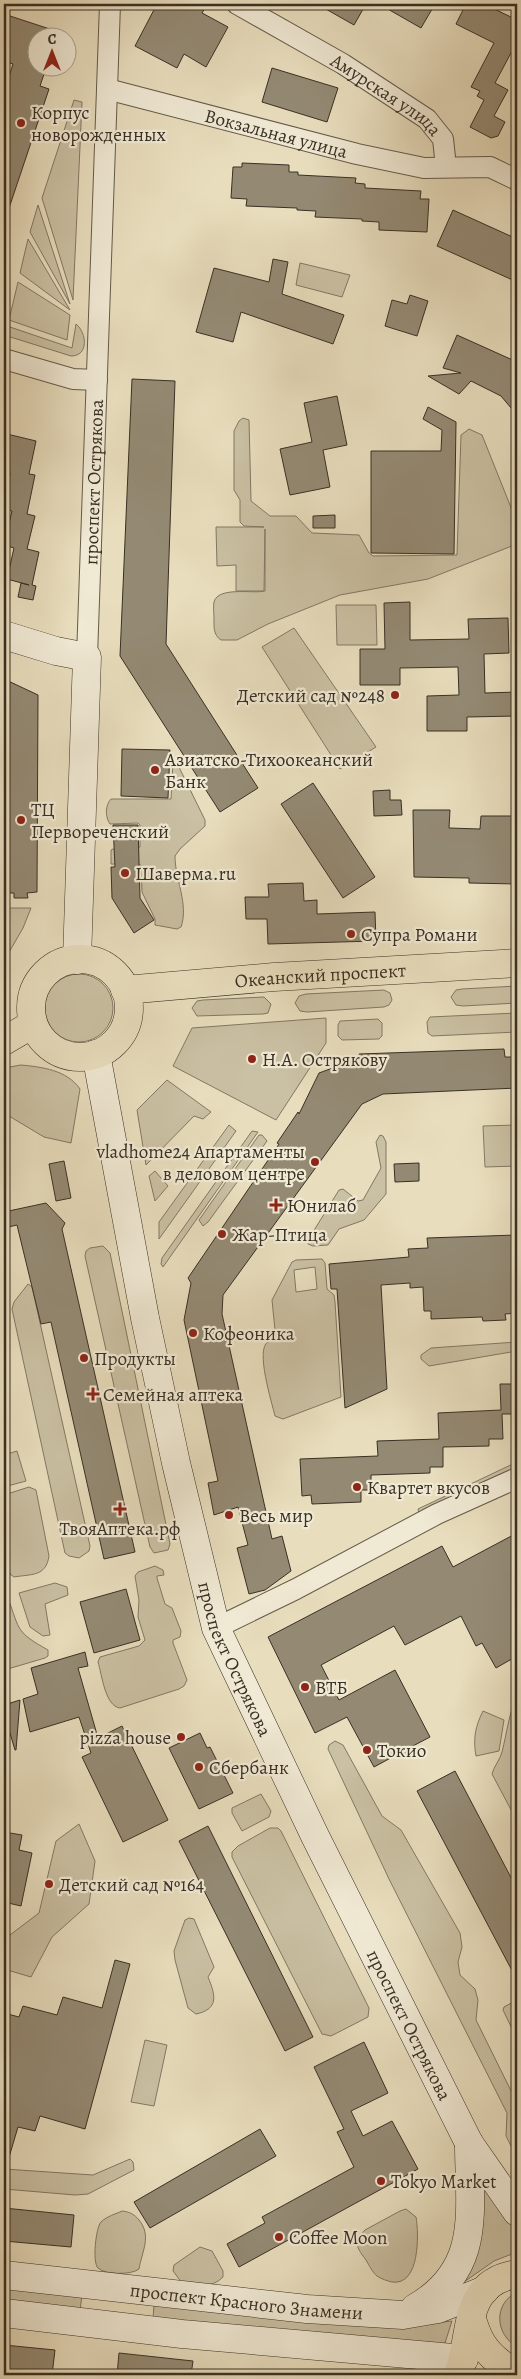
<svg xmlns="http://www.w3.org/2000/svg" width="521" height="2379" font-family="Alegreya,serif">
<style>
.green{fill:#cac0a3;stroke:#827864;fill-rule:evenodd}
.building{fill:#948a74;stroke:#393024}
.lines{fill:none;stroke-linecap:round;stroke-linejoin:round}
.minor-casing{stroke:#655b4a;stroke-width:22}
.secondary-casing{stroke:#393024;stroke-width:29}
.primary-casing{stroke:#393024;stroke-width:29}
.minor{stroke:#f0e9d4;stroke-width:20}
.secondary{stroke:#f0e9d4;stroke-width:28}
.primary{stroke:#e8ddbd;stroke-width:28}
.poi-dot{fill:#8f2418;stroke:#f0e9d4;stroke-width:2}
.labels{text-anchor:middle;stroke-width:4.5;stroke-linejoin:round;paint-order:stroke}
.street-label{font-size:19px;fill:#393024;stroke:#f0e9d4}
.poi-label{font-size:19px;fill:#393024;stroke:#f0e9d4;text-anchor:start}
</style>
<rect width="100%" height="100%" fill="#e8ddbd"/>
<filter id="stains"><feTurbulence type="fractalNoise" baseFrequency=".004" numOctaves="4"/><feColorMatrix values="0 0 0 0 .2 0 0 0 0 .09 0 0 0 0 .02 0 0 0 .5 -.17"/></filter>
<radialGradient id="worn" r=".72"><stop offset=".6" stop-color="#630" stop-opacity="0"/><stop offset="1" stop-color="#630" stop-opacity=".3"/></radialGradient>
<!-- green -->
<path class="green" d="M74,100L82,102L73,300L42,198Z
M38,205L70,304L30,232Z
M28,239L70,310L20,273Z
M300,263L350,275L342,297L296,285Z
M18,282L70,315L67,340L9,320Z
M76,324C87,333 89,356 71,356L4,335V325L72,348Z
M243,418L249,420L251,501L270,516H296L312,533L359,535L369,553L373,556L457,555L461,435L469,429L482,435L516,520L517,544L428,579L340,595L268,624L237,640H221C213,635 214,626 214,618C214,613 213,606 214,602C218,586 254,594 265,591V529L264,591H236V565L217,566L216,527H264L244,526L240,522V500L234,490V431L239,421Z
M336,605H376L377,645H337Z
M294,628L376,747L340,769L262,647Z
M173,761H176L205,820V826L180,849L175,856C175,880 189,904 181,927L177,929L155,925V919L142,892L141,865L111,864V850L113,849L140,847V825L138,823L110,824C105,817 105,805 111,799H171Z
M4,896L8,897L9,908H31L23,928L4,961Z
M45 1008a34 34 0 1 1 68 0a34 34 0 1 1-68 0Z
M517,986V1003L463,1006L456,1005L451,997L456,990L462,989Z
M384,990L390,993L392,1000L389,1005L384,1007L307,1012L300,1011L295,1003L299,996L306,994Z
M264,997L271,1004L268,1013L263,1014L197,1016L192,1008L197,1001L203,1000Z
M517,1013V1032L432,1036L428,1033L427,1022L430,1017Z
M326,1018V1043L276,1120L173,1066L192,1028Z
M378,1019L382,1023V1036L379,1039L342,1040L338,1036V1025L340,1021Z
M21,1065C42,1067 67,1070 80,1089L71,1143L44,1137L4,1113V1068Z
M167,1080L211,1112L203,1119L194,1116L146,1165L137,1110Z
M229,1125L236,1131L159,1239V1222Z
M517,1125V1166L485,1167L483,1126Z
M252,1131L258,1132L163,1267L161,1264L162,1258Z
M259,1135H262L267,1141L208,1222L203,1226L199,1220Z
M380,1135L383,1136L386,1142V1194L364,1220L339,1229L328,1245L313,1246L308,1244V1240L339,1190L343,1189L358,1201L363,1200L381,1168L376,1142Z
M155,1171L168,1186L155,1201L149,1176Z
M103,1246L110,1253L170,1544L168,1550L154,1553L150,1547L85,1256L86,1251L90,1248Z
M322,1259L325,1263L327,1289L334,1295L335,1302L341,1397L283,1419L275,1416C272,1403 255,1349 268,1342C271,1341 273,1341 276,1340L272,1300L292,1262L296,1260ZM315,1267L317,1289L296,1292L294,1270Z
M28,1284L32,1287L90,1546L89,1551L79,1558L69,1556L65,1553L12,1309L14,1302Z
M517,1342V1351L429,1366L421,1359V1355L431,1348Z
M17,1451L26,1481L4,1487V1455Z
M517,1462V1469L419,1514L418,1509Z
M29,1487L36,1490L49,1556C46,1577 31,1574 14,1577L10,1574L4,1553V1495Z
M155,1566L163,1570L164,1575L157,1576V1578L165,1604L172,1608L181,1631L180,1637L173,1640V1643L187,1680L184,1686L179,1689L120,1708C105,1706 102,1675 98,1662L100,1657L139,1646L145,1640L138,1617L139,1600L135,1576L138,1572Z
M55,1583L67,1587L68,1595L45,1604L50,1635L43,1636L30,1627L19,1593Z
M4,1594L8,1598C20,1631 16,1632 48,1650V1656L45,1658L11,1668H8L4,1662Z
M517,1694V1821L492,1774C494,1766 500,1760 502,1752C507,1732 509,1714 517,1694Z
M483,1711L504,1720L499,1751L476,1756C473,1739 475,1727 483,1711Z
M335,1741L343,1745L382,1816L401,1830L460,1933L462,1947L458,1962L460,1975L475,1989L478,2000L476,2020L517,2103V2158L506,2136L507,2113L389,1879L328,1749L329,1745Z
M261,1794L271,1811L269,1817L242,1831L232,1813V1808Z
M79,1824L95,1861L89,1904L52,1937L31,1977L4,1969V1937L6,1938L39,1913L56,1841Z
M270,1828H278L281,1831L369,2008L368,2017L331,2036L322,2034L232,1857V1852L238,1846Z
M189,1918L194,1919L214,1967L208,1977C215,1994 220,2009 196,2014L188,2008L175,1960L174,1951L185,1920Z
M517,2000V2039L503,2010L504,2007Z
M145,2040L167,2045L154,2106L131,2102Z
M130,2159L133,2162L134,2170L88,2194L75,2195L4,2189V2169L93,2175Z
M479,2163L517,2225V2252L494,2261L454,2289Z
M406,2209L416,2217C419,2234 420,2286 392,2282C388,2281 381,2279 377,2276C373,2273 369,2265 366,2260C361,2253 356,2248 357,2239L365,2230L400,2211Z
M122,2211C130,2212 134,2214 139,2220C152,2236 142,2251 139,2269C132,2275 105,2275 98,2268C92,2262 96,2227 101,2222C107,2216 116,2214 122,2211Z
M200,2247L212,2251L223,2271V2277C211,2289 198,2285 182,2283L173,2271L174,2265Z
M4,2286L82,2294L80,2311L4,2302Z
M517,2292V2347C495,2334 493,2304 517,2292Z
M154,2305L403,2326L452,2321L444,2346L153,2319Z
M360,2371L391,2375H392H351Z"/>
<!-- building -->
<path class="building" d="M157,4H198L205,8L202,13L228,27L206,67L184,54L177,68L135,46Z
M317,4H366L354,25Z
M379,4H435L421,28Z
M466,4H484L517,20V54L512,51L495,83L508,90L494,116L505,122L498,136L491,138L470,127L484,100L477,96L480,91L471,87L494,43L456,24Z
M4,14L68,35L67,38H38V68H46L40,86L49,89L6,217H4V93L13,64L4,61Z
M272,68L338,88L327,122L262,102Z
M242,163L289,165V172H298V175L356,178L355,183L365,184V188L421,191L420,199H429L427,232L379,230V222L362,221V219L315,217L316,211L297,210V208L246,206L247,199L231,198L233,167H242Z
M453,210L517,239V282L437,246Z
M273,259L288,262L282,294L344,315L333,344L241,312L233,342L196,332L214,268L269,282Z
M410,295L428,301L417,336L385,326L392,300L407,304Z
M457,335L517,362V415L501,396L471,381L459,394L428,376L461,373L443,368Z
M132,379L175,381L166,644L258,788L220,812L120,656Z
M337,396L347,445L323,450L330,487L290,495L280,449L312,442L304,403Z
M428,407L456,422L454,554L371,553V451H441L442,430L423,419Z
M7,434L36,441L29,474L35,475L27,514L35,516L27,549L39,552L32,585L36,586L33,600L18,597L21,583L29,585L7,579L14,548L4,545L12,511L4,509L10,473L4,472V446Z
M335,515V528H313V516Z
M410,602V640L469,639L468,619L508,618L509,653L484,654L485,693L517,692V716L467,717V731H427V696L459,695L458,667L400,668V685H360V649H385L384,603Z
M4,679L38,695L37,892L27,893L28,898H14V893H4Z
M122,749L170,750L168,798L121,796Z
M313,783L375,877L343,898L281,804Z
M390,790V800H401L402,815L374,816L373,791Z
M413,810H450L449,828L480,829L481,816H517V884L469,883V878L414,877Z
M113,825H138L140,898L154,920L134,933L112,898L111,867H115Z
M303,883L304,901L317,900V914L375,912L376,941L268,944L267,919H246L245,897H269L268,884Z
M504,1049L505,1057H517V1088L383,1094L362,1104L223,1295L222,1314L272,1539L282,1536L291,1571L265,1590L249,1594L237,1548L248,1545L238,1507L214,1515L208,1483L218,1481L184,1320L191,1283L188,1278L279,1144L277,1143L298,1112L299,1114L319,1073L360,1058L359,1054Z
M64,1161L71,1198L56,1201L49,1164Z
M419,1163V1181L395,1182L394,1164Z
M46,1203L65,1223L62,1229L135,1552L104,1559L51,1322L41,1324L17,1225L4,1228V1212Z
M517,1235V1313L505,1314L506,1320L483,1321L482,1317L431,1319V1311H424L423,1287L410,1288V1283L381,1285L387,1389L345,1408L337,1289H331L329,1264L409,1257L408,1249L428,1248L427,1238Z
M500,1384H517V1414H502L503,1439H489V1446L443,1447V1467H430V1473L371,1475V1490H361V1502L312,1504L311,1495L302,1496L300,1459L378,1456L377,1441L439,1439L438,1413L501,1410Z
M517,1533V1656L496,1668L482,1643L476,1646L461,1616L405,1645L394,1626L321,1665L339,1700L395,1670L430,1737L411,1747L413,1751L399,1758L398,1754L374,1767L347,1717L315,1733L268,1637L442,1546L453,1567Z
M126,1589L140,1640L94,1653L80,1602Z
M85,1652L88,1666L78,1668L98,1738L122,1726L168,1820L123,1842L82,1757L91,1753L79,1717L30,1732L23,1699L38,1694L31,1668Z
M20,1700L16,1750H15L4,1713V1705Z
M200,1733L207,1748L210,1747L233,1793L199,1809L169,1748Z
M455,1771L517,1889V1980L417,1791Z
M208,1826L313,2037L285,2051L179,1841Z
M4,1832L22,1835L19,1850L32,1853L21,1906L4,1902Z
M115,1960L130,1964L85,2129L40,2116L35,2131L18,2127L7,2164L4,2163V2013L19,2017L23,2006L57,2015L63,1997L102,2008Z
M364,2042L388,2093L351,2111L363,2136L392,2121L418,2169L239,2267L227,2244L265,2223L262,2217L354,2167L337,2132L344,2129L314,2067Z
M260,2129L276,2156L150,2228L134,2202Z
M4,2208L74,2215L71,2247L4,2241Z
M4,2345L55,2350L52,2375H4Z
M119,2353L193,2361L191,2375H117Z"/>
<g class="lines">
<defs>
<g id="minor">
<path id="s1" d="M237,4L343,64L427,119L443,139L446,167"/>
<path id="s2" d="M107,89L357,154L424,168L490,167L517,180"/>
<path d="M4,359L73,379L97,380"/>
<path id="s3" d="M87,657L110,4"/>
<path d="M216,1628L296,1589L437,1514L517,1478"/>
</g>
<g id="secondary">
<path d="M4,635L56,651L87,657L77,960"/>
<path id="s4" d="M96,1054L145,1318L176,1463L216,1628L315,1836L469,2143L517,2212"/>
<path id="s5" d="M4,2275L307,2309L403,2315L438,2309L485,2290"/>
<path d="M415,2308C483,2269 469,2211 469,2143"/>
<path d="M4,2313L182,2334L464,2359"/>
</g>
<g id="primary">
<circle cx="80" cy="1008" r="49"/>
<path id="s6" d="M125,990L274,977L517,963"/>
<path d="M4,1041L33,1024"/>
<path d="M471,2315C477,2339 485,2353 506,2367"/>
<path d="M458,2375C473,2337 461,2282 517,2274"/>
</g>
</defs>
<!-- minor casing -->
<use href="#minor" class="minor-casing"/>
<!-- secondary casing -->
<use href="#secondary" class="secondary-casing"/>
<!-- primary casing -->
<use href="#primary" class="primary-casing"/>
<!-- minor -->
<use href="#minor" class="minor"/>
<!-- secondary -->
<use href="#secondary" class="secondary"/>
<!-- primary -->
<use href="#primary" class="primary"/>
</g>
<!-- markers -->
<g class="poi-dot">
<circle cx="21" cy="123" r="5"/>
<circle cx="395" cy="695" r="5"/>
<circle cx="155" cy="770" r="5"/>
<circle cx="21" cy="820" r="5"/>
<circle cx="125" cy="873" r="5"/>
<circle cx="351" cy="934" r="5"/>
<circle cx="252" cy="1059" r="5"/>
<circle cx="315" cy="1162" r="5"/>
<path d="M273.5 1197.5h5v5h5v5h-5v5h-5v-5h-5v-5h5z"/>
<circle cx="222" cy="1234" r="5"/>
<circle cx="193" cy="1333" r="5"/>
<circle cx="84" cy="1358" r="5"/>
<path d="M90.5 1386.5h5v5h5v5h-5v5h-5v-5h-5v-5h5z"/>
<circle cx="357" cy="1487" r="5"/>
<path d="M117.5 1501.5h5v5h5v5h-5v5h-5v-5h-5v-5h5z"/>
<circle cx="229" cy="1515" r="5"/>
<circle cx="305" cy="1687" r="5"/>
<circle cx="181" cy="1737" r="5"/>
<circle cx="367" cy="1750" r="5"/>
<circle cx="199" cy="1767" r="5"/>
<circle cx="49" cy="1884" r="5"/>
<circle cx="381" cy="2181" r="5"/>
<circle cx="279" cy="2237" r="5"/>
</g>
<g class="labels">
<!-- street labels -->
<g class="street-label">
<text dy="7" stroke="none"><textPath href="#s1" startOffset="175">Амурская улица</textPath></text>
<text dy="7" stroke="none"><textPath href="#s2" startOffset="175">Вокзальная улица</textPath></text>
<text dy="7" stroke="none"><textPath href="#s3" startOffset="175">проспект Острякова</textPath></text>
<text dy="7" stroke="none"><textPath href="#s6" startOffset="196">Океанский проспект</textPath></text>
<text dy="7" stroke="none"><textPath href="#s4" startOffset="622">проспект Острякова</textPath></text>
<text dy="7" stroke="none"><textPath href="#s4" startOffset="1028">проспект Острякова</textPath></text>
<text dy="7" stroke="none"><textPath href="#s5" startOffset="244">проспект Красного Знамени</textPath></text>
</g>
<!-- poi labels -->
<g class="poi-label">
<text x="31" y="119">Корпус<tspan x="31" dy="22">новорожденных</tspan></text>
<text x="385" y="702" text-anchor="end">Детский сад №248</text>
<text x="165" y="766">Азиатско-Тихоокеанский<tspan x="165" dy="22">Банк</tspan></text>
<text x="31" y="816">ТЦ<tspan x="31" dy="22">Первореченский</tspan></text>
<text x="135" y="880">Шаверма.ru</text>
<text x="361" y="941">Супра Романи</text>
<text x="262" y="1066">Н.А. Острякову</text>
<text x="305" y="1158" text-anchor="end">vladhome24 Апартаменты<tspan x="305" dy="22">в деловом центре</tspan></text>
<text x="287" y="1212">Юнилаб</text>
<text x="232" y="1241">Жар-Птица</text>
<text x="203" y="1340">Кофеоника</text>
<text x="94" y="1365">Продукты</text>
<text x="103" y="1401">Семейная аптека</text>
<text x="367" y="1494">Квартет вкусов</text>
<text x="239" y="1522">Весь мир</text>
<text x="120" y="1535" text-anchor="middle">ТвояАптека.рф</text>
<text x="315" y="1694">ВТБ</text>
<text x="171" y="1744" text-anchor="end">pizza house</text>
<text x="377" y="1757">Токио</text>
<text x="209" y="1774">Сбербанк</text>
<text x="59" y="1891">Детский сад №164</text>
<text x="391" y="2188">Tokyo Market</text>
<text x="289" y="2244">Coffee Moon</text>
</g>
</g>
<!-- margin -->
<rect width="521" height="2379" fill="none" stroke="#e8ddbd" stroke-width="20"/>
<rect x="5" y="5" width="511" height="2369" fill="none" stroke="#393024" stroke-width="2.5"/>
<rect x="10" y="10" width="501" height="2359" fill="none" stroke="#393024"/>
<!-- north arrow -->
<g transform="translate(52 52)"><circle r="24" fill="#f0e9d4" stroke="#a79f8e"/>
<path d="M0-4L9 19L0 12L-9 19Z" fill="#8f2418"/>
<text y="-8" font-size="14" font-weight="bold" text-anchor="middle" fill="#393024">С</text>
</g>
<rect width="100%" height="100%" filter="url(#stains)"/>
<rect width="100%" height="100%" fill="url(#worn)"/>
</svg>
